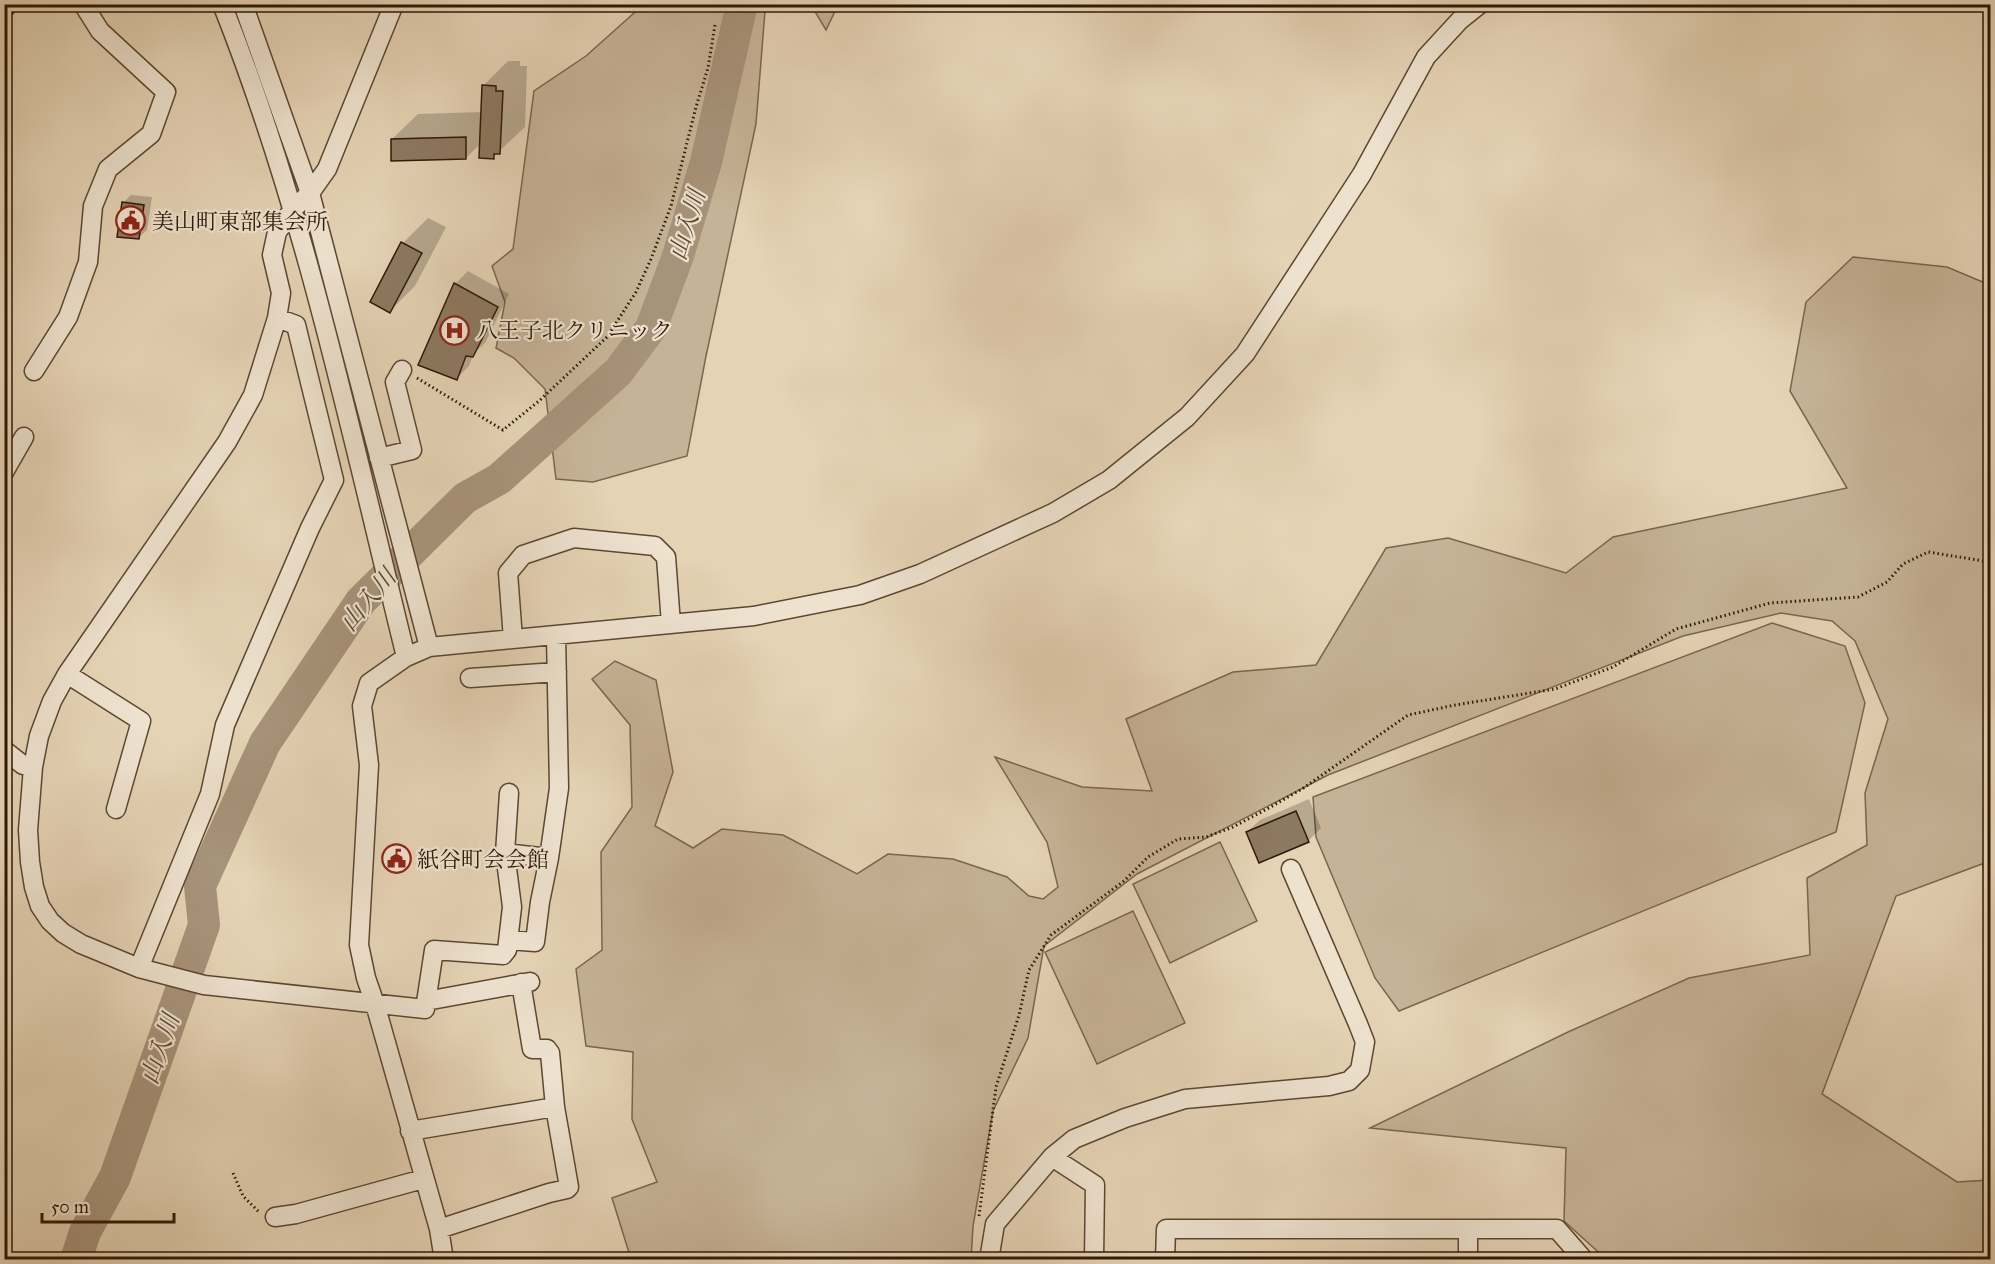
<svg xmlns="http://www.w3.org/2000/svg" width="1995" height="1264" font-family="'IM FELL Great Primer','Noto Serif JP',serif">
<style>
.green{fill:#c6b397;stroke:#7a664e;stroke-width:1.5}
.shadow{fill:#0003}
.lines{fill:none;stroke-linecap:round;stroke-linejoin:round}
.river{stroke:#a7937a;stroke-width:32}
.building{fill:#8d7961;stroke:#2e1806;stroke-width:1.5}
.minor-casing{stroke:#5c4732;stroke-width:21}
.major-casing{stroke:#2e1806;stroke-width:26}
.path{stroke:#2e1806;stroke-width:3;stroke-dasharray:1.5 3;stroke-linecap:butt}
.minor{stroke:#eee2cf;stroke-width:18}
.major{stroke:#e5d3b5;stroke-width:22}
.labels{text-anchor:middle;stroke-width:4.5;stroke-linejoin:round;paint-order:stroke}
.poi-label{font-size:22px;fill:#2e1806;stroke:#eee2cf;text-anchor:start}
.water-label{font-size:24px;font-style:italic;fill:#5e4934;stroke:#eee2cf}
</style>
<rect width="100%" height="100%" fill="#e5d3b5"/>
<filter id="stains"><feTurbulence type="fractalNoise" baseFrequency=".00333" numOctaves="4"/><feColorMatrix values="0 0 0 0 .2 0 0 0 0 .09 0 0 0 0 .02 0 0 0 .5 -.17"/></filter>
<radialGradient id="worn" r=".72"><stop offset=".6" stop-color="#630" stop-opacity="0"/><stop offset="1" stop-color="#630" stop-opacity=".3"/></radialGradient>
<!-- green -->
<path class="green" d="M719,5L765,11L756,124L706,356L687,456L593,482L556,479L545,389L514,358L496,348L505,302L492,266L513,249L534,91L586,56L643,5Z
M811,5H838L826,30Z
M1853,257L1947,267L1990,285V879L1982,864L1896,896L1822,1094L1957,1182L1990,1180V1259H1606L1564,1221L1566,1148L1370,1128L1568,1032L1689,978L1810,955L1807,878L1867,845L1865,793L1888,719L1855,641L1832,621L1781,613L1683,636L1328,775L1137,874L1044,946L1028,1038L993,1111L973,1226L971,1259H631L612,1198L657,1182L632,1119L633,1052L586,1046L576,969L602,950L601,852L632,807L630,725L592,679L615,661L656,680L673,772L655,826L693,848L722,829L783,835L857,874L888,854L953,859L1007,877L1029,896L1043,899L1058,887L1047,842L995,757L1082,787L1152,791L1126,719L1233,672L1316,665L1386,548L1448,538L1566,573L1613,537L1847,488L1790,391L1806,302Z
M1772,623L1845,646L1865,703L1836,832L1399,1011L1375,978L1316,837L1313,797Z
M1220,842L1257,921L1170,963L1133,884Z
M1133,911L1185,1023L1097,1064L1045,952Z"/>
<!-- shadow -->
<path class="shadow" d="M508,61H520V66H527L525,127L493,157L481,143L466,158L392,139L418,114L482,112L483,86Z
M131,195L152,197L147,230L138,238L123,203Z
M428,218L446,227L415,286L390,311L372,301L403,243Z
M468,271L509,294L485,343L474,353L469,366L456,379L455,284Z
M1309,799L1321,828L1308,841L1247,832L1260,820Z"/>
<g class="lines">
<!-- river -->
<path class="river" d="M76,1260L85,1232L115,1177L204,925L200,886L265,743L361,601L465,498L499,479L618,372L651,328L678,256L706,162L742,4"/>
</g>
<!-- building -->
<path class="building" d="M482,85L496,86V91H503L500,154H494V159L479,158Z
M466,137V159L391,161V139Z
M122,202L144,205L139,239L117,237Z
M401,242L422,253L390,313L370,302Z
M454,283L498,307L473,357L466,356L457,380L418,365Z
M1296,811L1309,842L1259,863L1246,832Z"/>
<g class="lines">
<defs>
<path id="minor" d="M222,4C306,215 352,438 406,657
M243,4L310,193L429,647
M394,4L327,169L310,193L293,209L277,232L272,255L281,293L277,318L253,395L227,442L67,674L52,701L39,736L33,767L28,830L30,862L34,887L40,906L50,921L63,933L81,944L139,968L204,985L425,1009L434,950L503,955L507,950L512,907L505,853L509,793
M34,371L68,317L88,262L93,206L108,169L151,134L166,92L100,31L83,4
M379,458L412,450L395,382L402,370
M4,472L24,437
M513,639L508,573L523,555L574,538L655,546L666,557L671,624
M67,674L141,721L116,809
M470,678L557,672
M4,750L23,765L33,767
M505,853L549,858
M509,940L535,942L540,902L549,858L559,788L556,635
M139,968L210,794L225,725L310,528L334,480L296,325L277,318
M426,1001L530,982
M410,1131L555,1107
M1052,1157L1095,1185L1094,1260
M275,1217L296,1214L423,1179
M439,1229L549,1193L567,1189L569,1187L555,1107L550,1053L547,1049H532L521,983
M1468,1229H1557L1584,1260
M444,1260L439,1229L375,1004L366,978L359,945L369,765L362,706L369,683L406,657L429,647L754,616L860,595L920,574L1053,513L1109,480L1187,417L1245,354L1362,174L1426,57L1460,20L1480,4
M989,1260L995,1224L1052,1157L1074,1139L1125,1118L1185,1099L1329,1086L1349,1081L1360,1070L1365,1042L1358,1024L1291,869
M1165,1260L1166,1229H1468V1260"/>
<path id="major" d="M4,5L5,4"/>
</defs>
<!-- minor casing -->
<use href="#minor" class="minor-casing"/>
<!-- major casing -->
<use href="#major" class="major-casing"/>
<!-- path -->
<path class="path" d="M417,378L503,430L539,401L607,337L636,292L651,259L671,206L696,107L708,68L715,25
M233,1173L243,1196L259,1212
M979,1216L996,1087L1019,1015L1029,970L1051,935L1124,881L1148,857L1178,839L1206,837L1233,827L1267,809L1302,789L1408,715L1455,705L1555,689L1613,667L1676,629L1770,603L1858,597L1887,582L1903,564L1928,552L1990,562"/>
<!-- minor -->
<use href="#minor" class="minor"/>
<!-- major -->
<use href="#major" class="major"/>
</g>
<!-- icons -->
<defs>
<symbol id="civic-ring" viewBox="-11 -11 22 22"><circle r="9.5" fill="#eee2cf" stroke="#8f2418" stroke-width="1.5"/><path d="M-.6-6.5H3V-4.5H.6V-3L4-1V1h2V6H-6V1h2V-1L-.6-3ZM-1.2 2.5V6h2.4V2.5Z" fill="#8f2418"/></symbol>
<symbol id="hospital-ring" viewBox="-11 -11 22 22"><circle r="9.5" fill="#eee2cf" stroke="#8f2418" stroke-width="1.5"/><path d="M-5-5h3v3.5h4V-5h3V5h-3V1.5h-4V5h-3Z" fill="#8f2418"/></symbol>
</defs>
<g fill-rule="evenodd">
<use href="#civic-ring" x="114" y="204" width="33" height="33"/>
<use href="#hospital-ring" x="438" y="314" width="33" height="33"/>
<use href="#civic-ring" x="380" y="842" width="33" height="33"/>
</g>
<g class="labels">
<!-- poi labels -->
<g class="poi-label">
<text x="152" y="229">美山町東部集会所</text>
<text x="476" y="338">八王子北クリニック</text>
<text x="417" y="867">紙谷町会会館</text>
</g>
<!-- water labels -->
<g class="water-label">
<text transform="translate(687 225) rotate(-73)" y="8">山入川</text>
<text transform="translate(368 600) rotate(-50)" y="8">山入川</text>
<text transform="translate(160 1049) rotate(-71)" y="8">山入川</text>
</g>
</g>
<!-- margin -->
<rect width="1995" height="1264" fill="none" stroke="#e5d3b5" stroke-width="24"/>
<rect x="6" y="6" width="1983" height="1252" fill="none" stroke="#2e1806" stroke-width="3"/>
<rect x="12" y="12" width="1971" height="1240" fill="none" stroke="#2e1806" stroke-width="1.5"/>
<!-- scale -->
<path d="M42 1213v9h132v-9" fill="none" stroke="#2e1806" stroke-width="3"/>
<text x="51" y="1213" font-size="18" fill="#2e1806" stroke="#eee2cf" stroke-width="4.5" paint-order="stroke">50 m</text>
<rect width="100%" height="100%" filter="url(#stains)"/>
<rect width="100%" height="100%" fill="url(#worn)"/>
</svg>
